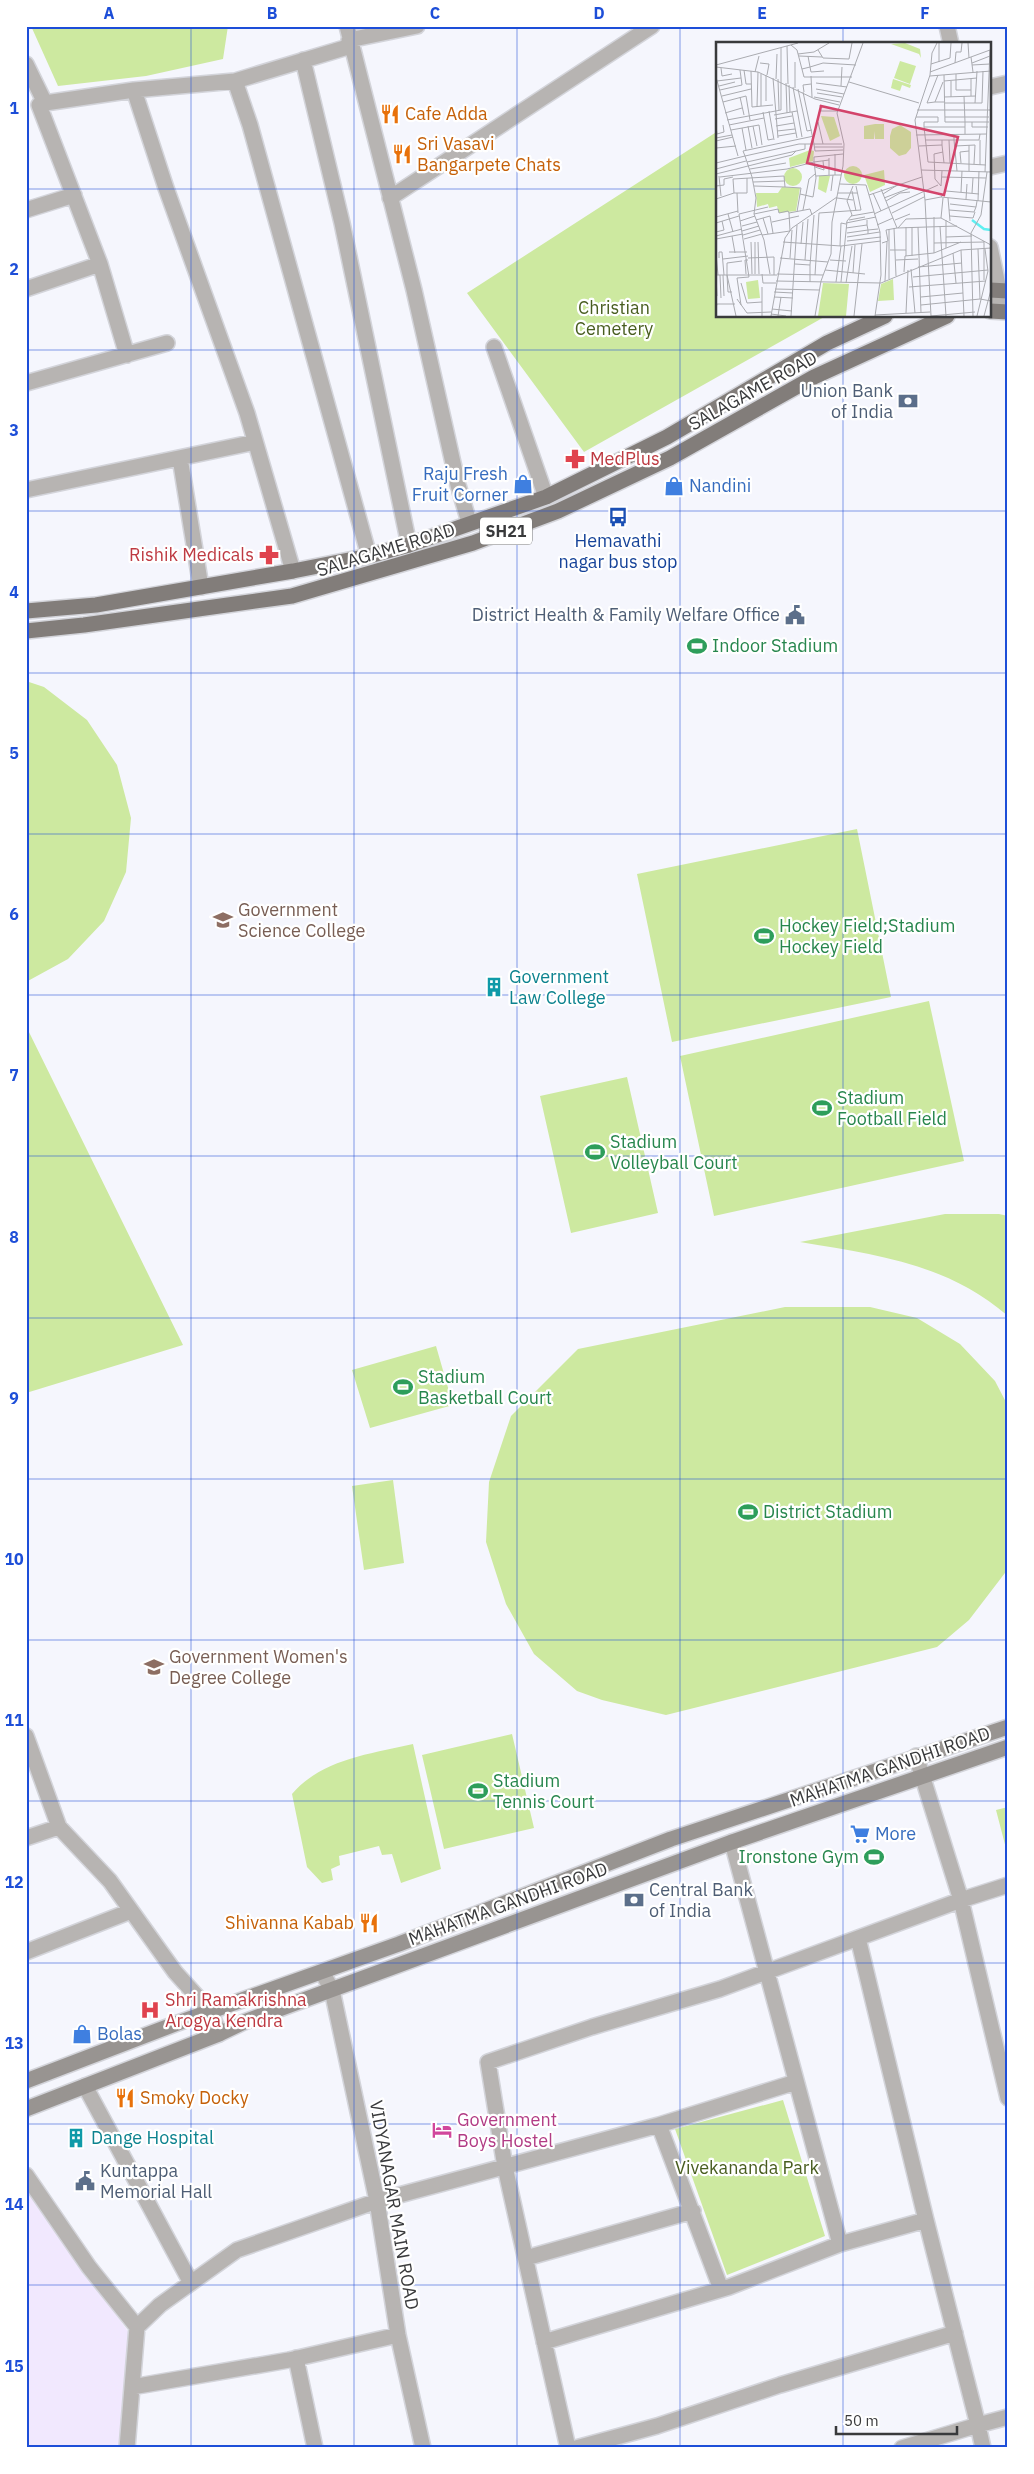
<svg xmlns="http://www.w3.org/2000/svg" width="1034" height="2474" font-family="'IBM Plex Sans',sans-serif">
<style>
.education{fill:#f1e8fe}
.green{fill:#cde9a0}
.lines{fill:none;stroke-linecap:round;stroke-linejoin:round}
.street-casing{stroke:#d3d4da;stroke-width:18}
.secondary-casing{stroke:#d3d4da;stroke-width:18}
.primary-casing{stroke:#d3d4da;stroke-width:18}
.street{stroke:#b7b4b2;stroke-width:15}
.secondary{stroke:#989491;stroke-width:15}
.primary{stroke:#827d7a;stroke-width:15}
.grid{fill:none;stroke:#1d4ed8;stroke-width:1;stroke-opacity:0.55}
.labels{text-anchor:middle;stroke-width:4.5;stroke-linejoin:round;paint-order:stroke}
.shield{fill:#fff;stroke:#747576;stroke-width:1}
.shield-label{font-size:16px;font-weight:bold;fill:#393a3c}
.food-label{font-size:18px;fill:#c56008;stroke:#fff;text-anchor:start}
.park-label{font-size:18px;fill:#485d1f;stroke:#fff}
.street-label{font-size:18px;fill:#393a3c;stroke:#fff}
.service-label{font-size:18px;fill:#4e5e75;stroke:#fff;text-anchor:end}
.health-label{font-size:18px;fill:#be3a42;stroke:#fff;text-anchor:start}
.shop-label{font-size:18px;fill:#366cbe;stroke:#fff;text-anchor:start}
.transit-label{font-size:18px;fill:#164399;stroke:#fff}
.leisure-label{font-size:18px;fill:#27864d;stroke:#fff;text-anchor:start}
.education-label{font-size:18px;fill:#785e54;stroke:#fff;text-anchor:start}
.culture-label{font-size:18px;fill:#0d838f;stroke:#fff;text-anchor:start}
.hotel-label{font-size:18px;fill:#b23c85;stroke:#fff;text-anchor:start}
.inset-river{fill:none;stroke:#5eeff1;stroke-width:2.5}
.inset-road{fill:none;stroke:#aaabb0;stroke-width:1}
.view{fill:#d3446b;fill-opacity:0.15;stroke:#d3446b;stroke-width:2.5}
.inset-edge{fill:none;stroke:#393a3c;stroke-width:2.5}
.neatline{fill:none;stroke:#1d4ed8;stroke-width:2}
.grid-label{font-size:16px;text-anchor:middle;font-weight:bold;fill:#1d4ed8}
</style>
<rect width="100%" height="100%" fill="#f5f6fd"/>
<!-- education -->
<path class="education" d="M26,2184L129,2333L120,2448H26Z"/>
<!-- green -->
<path class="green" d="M31,26H228L223,59L146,76L58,86Z
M718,131V316H826L584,452L467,293Z
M26,681L44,687L87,720L117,765L131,818L126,872L104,921L68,959L26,982Z
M857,829L891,997L672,1042L637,874Z
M929,1001L964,1161L714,1216L680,1056Z
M26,1026L183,1345L26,1393Z
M627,1077L658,1213L571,1233L540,1096Z
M945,1214H999L1008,1216V1316C946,1263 877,1255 800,1242Z
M785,1307H870L917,1318L960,1344L995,1381L1008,1406V1569L969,1620L937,1647L666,1715L602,1700L577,1691L534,1654L506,1604L486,1542L489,1482L511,1416L578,1349Z
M436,1346L453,1405L370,1428L352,1370Z
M393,1480L404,1563L364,1570L352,1486Z
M512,1734L534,1828L444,1849L422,1755Z
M413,1744L441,1869L401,1883L392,1854L382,1855L379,1846L339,1856L340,1865L331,1869L333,1880L322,1883L307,1867L292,1794C322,1759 370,1754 413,1744Z
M1008,1807V1856L996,1810Z
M783,2100L825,2236L727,2275L675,2129Z"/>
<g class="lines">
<defs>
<path id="street" d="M347,26L414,290L458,485L469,522
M947,26L951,44
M349,40L417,26
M351,46L235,81L250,125L369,556
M303,60L342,223L409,545
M26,64L45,103L134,90L166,188L247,413L293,571
M990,87L1008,83
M134,90L235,81
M39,105L100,264L127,355
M990,167L1008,163
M390,198L652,26
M26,210L74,195
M990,247L999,290L1000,311
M26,289L100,264
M494,347L546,497
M26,383L167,343
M180,458L201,587
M26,490L255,442
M26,1736L59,1827L110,1881L175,1972L211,2012L219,2034
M916,1756L961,1900L1008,2098
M26,1838L59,1827
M732,1842L840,2244L926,2220L978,2425L902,2448
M858,1938L926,2220
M26,1952L131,1911
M322,1972L332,1990L377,2201L398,2335L423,2448
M85,2086L191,2283
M659,2125L796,2082
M26,2175L89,2267L137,2327
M526,2258L693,2211
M398,2335L289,2360L132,2387L137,2327L160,2305L237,2250L377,2201L659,2125L721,2289
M544,2342L729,2287L840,2244
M296,2358L315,2448
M127,2448L132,2387
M568,2448L505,2167L488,2062L592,2027L720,1989L961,1900L1008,1885
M576,2448L657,2426L780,2385L955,2333
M983,2448L978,2425L1008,2417"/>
<path id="secondary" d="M26,2081L175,2024L399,1944L671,1839L1008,1727
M26,2109L219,2034L244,2022L732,1842L1008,1747"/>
<path id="primary" d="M990,290L1008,291
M990,311L1008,312
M26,611L96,605L293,571L369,556L409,545L546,497L667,437L827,343L885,316
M26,631L84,625L292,596L473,543L558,511L670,458L814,377L947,316"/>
</defs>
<!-- street casing -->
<use href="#street" class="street-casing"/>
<!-- secondary casing -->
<use href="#secondary" class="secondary-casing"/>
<!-- primary casing -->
<use href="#primary" class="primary-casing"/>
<!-- street -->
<use href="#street" class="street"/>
<!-- secondary -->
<use href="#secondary" class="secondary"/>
<!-- primary -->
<use href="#primary" class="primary"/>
</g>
<!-- grid -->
<path class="grid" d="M191,26V2448M354,26V2448M517,26V2448M680,26V2448M843,26V44M26,189H718M990,189H1008M843,316V2448M26,350H1008M26,511H1008M26,673H1008M26,834H1008M26,995H1008M26,1156H1008M26,1318H1008M26,1479H1008M26,1640H1008M26,1801H1008M26,1963H1008M26,2124H1008M26,2285H1008"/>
<!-- icons -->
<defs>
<symbol id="restaurant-bare" viewBox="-9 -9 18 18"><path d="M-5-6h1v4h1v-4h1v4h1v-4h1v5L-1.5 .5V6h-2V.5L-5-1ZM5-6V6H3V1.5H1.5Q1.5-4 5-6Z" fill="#e8710a" stroke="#fff" stroke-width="2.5" paint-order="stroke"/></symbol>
<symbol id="bank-bare" viewBox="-9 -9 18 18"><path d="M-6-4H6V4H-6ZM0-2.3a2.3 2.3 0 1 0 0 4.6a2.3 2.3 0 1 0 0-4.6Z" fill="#5c6f8a" stroke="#fff" stroke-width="2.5" paint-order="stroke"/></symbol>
<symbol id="pharmacy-bare" viewBox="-9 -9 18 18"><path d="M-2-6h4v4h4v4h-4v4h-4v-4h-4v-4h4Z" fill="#e0444e" stroke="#fff" stroke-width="2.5" paint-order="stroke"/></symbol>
<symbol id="shop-bare" viewBox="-9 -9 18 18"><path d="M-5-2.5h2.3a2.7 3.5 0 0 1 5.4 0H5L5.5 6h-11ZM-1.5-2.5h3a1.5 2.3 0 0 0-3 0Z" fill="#3f7fe0" stroke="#fff" stroke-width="2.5" paint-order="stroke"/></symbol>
<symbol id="bus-bare" viewBox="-9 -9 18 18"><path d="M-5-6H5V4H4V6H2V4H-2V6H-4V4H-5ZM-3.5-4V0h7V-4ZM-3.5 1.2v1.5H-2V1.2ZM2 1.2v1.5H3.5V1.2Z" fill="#1a4fb4" stroke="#fff" stroke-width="2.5" paint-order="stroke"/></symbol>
<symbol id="civic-bare" viewBox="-9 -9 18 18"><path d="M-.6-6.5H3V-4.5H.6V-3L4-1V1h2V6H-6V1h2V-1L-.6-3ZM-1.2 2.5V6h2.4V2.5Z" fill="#5c6f8a" stroke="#fff" stroke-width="2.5" paint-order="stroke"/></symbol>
<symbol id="stadium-bare" viewBox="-9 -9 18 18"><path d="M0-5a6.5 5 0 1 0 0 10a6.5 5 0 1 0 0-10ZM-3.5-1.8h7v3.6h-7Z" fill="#2e9e5b" stroke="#fff" stroke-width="2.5" paint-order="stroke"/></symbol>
<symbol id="university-bare" viewBox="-9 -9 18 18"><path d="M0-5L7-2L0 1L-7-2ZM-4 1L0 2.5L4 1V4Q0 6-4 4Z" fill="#8d6e63" stroke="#fff" stroke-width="2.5" paint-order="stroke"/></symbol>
<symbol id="building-bare" viewBox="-9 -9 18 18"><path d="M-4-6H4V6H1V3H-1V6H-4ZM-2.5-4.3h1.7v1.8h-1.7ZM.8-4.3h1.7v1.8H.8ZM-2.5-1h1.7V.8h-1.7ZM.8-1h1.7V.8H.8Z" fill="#0f9aa8" stroke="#fff" stroke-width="2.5" paint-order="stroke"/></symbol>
<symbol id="supermarket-bare" viewBox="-9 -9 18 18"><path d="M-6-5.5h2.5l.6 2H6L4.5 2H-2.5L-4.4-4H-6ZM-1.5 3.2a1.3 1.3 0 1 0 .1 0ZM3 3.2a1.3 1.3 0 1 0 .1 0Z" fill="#3f7fe0" stroke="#fff" stroke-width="2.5" paint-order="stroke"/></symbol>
<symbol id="hospital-bare" viewBox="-9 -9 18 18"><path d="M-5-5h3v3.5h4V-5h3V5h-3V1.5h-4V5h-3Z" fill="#e0444e" stroke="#fff" stroke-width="2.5" paint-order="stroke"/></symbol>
<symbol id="hotel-bare" viewBox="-9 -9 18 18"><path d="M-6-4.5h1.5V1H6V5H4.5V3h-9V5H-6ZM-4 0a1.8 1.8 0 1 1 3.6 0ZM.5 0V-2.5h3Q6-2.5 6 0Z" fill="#d1479c" stroke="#fff" stroke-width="2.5" paint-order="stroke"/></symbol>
</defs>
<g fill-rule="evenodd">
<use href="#restaurant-bare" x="376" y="100" width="28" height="28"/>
<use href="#restaurant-bare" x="388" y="140" width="28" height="28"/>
<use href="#bank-bare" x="894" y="387" width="28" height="28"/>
<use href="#pharmacy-bare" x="561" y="445" width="28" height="28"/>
<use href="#shop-bare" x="509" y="470" width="28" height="28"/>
<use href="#shop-bare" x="660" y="472" width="28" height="28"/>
<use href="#bus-bare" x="604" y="503" width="28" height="28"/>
<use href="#pharmacy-bare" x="255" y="541" width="28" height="28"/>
<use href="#civic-bare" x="781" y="601" width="28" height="28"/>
<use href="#stadium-bare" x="683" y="632" width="28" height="28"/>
<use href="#university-bare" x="209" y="906" width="28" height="28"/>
<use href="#stadium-bare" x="750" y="922" width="28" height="28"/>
<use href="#building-bare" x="480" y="973" width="28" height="28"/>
<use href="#stadium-bare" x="808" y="1094" width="28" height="28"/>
<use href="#stadium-bare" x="581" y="1138" width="28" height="28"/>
<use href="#stadium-bare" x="389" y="1373" width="28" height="28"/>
<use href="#stadium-bare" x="734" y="1498" width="28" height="28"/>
<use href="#university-bare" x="140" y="1653" width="28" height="28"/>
<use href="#stadium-bare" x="464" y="1777" width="28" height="28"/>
<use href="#supermarket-bare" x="846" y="1820" width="28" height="28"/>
<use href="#stadium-bare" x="860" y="1843" width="28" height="28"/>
<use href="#bank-bare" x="620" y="1886" width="28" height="28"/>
<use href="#restaurant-bare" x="355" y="1909" width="28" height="28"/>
<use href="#hospital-bare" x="136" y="1996" width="28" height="28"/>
<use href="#shop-bare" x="68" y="2020" width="28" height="28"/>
<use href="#restaurant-bare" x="111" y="2084" width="28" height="28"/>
<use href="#hotel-bare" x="428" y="2116" width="28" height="28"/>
<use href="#building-bare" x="62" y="2124" width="28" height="28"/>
<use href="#civic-bare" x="71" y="2167" width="28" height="28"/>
</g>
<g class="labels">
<!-- shield labels -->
<rect class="shield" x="480" y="517.5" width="52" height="27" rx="4"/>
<g class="shield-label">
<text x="506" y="537">SH21</text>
</g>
<!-- food labels -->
<g class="food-label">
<text x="405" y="120">Cafe Adda</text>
<text x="417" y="150">Sri Vasavi<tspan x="417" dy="21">Bangarpete Chats</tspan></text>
<text x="354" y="1929" text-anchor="end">Shivanna Kabab</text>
<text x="140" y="2104">Smoky Docky</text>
</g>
<!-- park labels -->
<g class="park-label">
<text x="614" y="314">Christian<tspan x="614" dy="21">Cemetery</tspan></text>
<text x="747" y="2174">Vivekananda Park</text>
</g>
<!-- street labels -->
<g class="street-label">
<text transform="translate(753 391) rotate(-29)" y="6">SALAGAME ROAD</text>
<text transform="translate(386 550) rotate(-17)" y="6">SALAGAME ROAD</text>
<text transform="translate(890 1767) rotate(-19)" y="6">MAHATMA GANDHI ROAD</text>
<text transform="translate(508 1904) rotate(-20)" y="6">MAHATMA GANDHI ROAD</text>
<text transform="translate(394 2205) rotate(80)" y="6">VIDYANAGAR MAIN ROAD</text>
</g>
<!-- service labels -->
<g class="service-label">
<text x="893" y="397">Union Bank<tspan x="893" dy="21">of India</tspan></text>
<text x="780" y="621">District Health &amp; Family Welfare Office</text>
<text x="649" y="1896" text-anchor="start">Central Bank<tspan x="649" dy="21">of India</tspan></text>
<text x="100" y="2177" text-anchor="start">Kuntappa<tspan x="100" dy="21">Memorial Hall</tspan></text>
</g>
<!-- health labels -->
<g class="health-label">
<text x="590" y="465">MedPlus</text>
<text x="254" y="561" text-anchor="end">Rishik Medicals</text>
<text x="165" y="2006">Shri Ramakrishna<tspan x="165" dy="21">Arogya Kendra</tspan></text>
</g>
<!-- shop labels -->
<g class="shop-label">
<text x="508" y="480" text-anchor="end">Raju Fresh<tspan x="508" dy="21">Fruit Corner</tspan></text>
<text x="689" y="492">Nandini</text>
<text x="875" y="1840">More</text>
<text x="97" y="2040">Bolas</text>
</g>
<!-- transit labels -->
<g class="transit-label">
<text x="618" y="547">Hemavathi<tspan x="618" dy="21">nagar bus stop</tspan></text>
</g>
<!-- leisure labels -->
<g class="leisure-label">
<text x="712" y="652">Indoor Stadium</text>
<text x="779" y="932">Hockey Field;Stadium<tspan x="779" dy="21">Hockey Field</tspan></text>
<text x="837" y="1104">Stadium<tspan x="837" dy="21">Football Field</tspan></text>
<text x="610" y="1148">Stadium<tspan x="610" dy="21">Volleyball Court</tspan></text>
<text x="418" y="1383">Stadium<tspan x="418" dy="21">Basketball Court</tspan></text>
<text x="763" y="1518">District Stadium</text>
<text x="493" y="1787">Stadium<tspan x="493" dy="21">Tennis Court</tspan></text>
<text x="859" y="1863" text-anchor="end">Ironstone Gym</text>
</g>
<!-- education labels -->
<g class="education-label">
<text x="238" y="916">Government<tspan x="238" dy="21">Science College</tspan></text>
<text x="169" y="1663">Government Women's<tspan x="169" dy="21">Degree College</tspan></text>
</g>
<!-- culture labels -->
<g class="culture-label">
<text x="509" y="983">Government<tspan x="509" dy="21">Law College</tspan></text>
<text x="91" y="2144">Dange Hospital</text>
</g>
<!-- hotel labels -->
<g class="hotel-label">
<text x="457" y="2126">Government<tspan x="457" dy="21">Boys Hostel</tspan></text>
</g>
</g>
<!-- overview -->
<g transform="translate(716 42)">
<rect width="275" height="275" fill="#f5f6fd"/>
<path d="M189,1L204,7L205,16L203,12L175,2ZM184,19L200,24L194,42L178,36ZM177,37L195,43L194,46L186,43L184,49L175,46ZM105,74L118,75L124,94L114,99ZM159,82H168V97H159L158,89V97H148V84ZM184,83L195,90V106L190,112L183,114L174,106V94L176,87ZM94,108L98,109L97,119L74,125L73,116ZM128 133a9 9 0 1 1 18 0a9 9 0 1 1-18 0ZM68 135a9 9 0 1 1 18 0a9 9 0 1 1-18 0ZM168,128L169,143L154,150L148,133ZM103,134H114L110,151L102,147ZM66,145L84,146L80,169L63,171L61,164L53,166L52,162L41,165L40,151H62ZM177,237L178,258L162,259L165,242ZM42,238L44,256L32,257L30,240ZM107,241L133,242L130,274H102Z" fill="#cde9a0"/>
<path class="inset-river" d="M256,178L268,187L275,188"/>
<path class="inset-road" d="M252,1L253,16M75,3L81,8L88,35H136M71,4L72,42M102,8L107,16L133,17M82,12L98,10L113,1M83,14L106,15M255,15L257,30M133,17L136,1M79,20V46M223,20V1M44,21L53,22L51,33M239,21L240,10H245L246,1M256,21L274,14M215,22L234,16L235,1M0,23L82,1M256,23L274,22M0,25L42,30L99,57L123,63M5,26L6,34L16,32M86,27L94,25L92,14M28,28L30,42H35M35,29L36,65L57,63M108,29L95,30L94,25L107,21L140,23M39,30L43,14M214,30L274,8M240,32V48H255M228,33L229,80H249V85M95,34L96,55M214,34L275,29M0,35L22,114M57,36L62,96M60,37L61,12M62,37L63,68M1,39L25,36M228,39L261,36M235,39V55M133,40L203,61M227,40L219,60H228M70,41L71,71M100,41L131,45M73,43L74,70M3,44L19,40M125,44L126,25M77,45L86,95M82,47L91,89L96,88M100,47L128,52M4,48L26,43L24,28M87,50L98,102M88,50L87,43L95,42M101,51L126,55M6,54L35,47M248,54L249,80H273M255,54V37M24,55L28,73M98,55L124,60M228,55L260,54M50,59V33M7,60L30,54L34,78M219,60L211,61L222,33M229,61H266L267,29M259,61L261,29M104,63L105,69H121M45,64V32M41,65L42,30M201,68H274M53,69L58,98M47,70L52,98L57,97M76,70L81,96M9,71L26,66M58,73L81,69M200,75H222V80H208V85H249V92M229,75H273M59,77L76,74M11,78L65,68V6M102,80L107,102M256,80V85H272M13,83L48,76M32,84L36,106M37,84L41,104M60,84L78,81M0,85L1,92L8,90L7,83M208,85L212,120L270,123M26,86L30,108M15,88L43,83L46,103M61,89L79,87M238,92V98H263L264,92M200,93L271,92M62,94L80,91M98,94L27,109L29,114L83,102H126M0,96L16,93M210,98H226M233,98L234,121M0,99L17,95M98,102L99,109L127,108M226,103L228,121M203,104L226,103V98H238L241,129M239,104L259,103L258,122M99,105H127M0,106L20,104M119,112V133H125M113,116V133M31,120L89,107V102M98,120L113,118M0,121L29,114L36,135L40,156L38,172L48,198L54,232M245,121L244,110L253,109M264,123V98M99,125L108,128L107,119M0,127L30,119M34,127L70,121M205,128L275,130M226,129L225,144L219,137L218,112L227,110M253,129V103M269,130L274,8M0,132L76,113L80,109M3,134L5,154M100,134L119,133M4,135L71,127L98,120V115L127,112M226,135L270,136M31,136V151H18L17,137L68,134L69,145L85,146L81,170M37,140L68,139M124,142L150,143L164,190L165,233L159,274M0,144L8,143V137L17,135M38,144L69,145M165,147L181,186M115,149L117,133M136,149L140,169M245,150L246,129M21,151L22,171M122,151H141M157,151L165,169M256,151L257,136M84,152L97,155L100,136L98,120M167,152L183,142M153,153L206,135M225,155L230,149L263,152M121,156L137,158M168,156L194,146M232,156L234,179M0,157L18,151M250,157L251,142M209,158L225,155L275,160M170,159L184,151L194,150M262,159L263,129M234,162L260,165L261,159M87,168L93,137L99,132M233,168L258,170L260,165M103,171L145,168L140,144M176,171L208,155M12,172L17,190M38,172L62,167L63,171L72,169L73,171L94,167L96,173M158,172L222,143M135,174L158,170M234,174L257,176L259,170M0,175L22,169M218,175V211M47,176L52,192M225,176L227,156M40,178L54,174L57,191M133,178L149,175M179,178L194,172M230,178V206M24,179L39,174M56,180L83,174M0,181L23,174M130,181L160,175M151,183L152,188L162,187M161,183L177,176M26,184L41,180M224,184L230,274M190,185V214M196,185V214M202,185L205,271M130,186L151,183V178M178,186L180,234M182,186L190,177L225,176L275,203M173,187V237M26,189L43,184M0,190L8,188L6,179M131,191L152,188V192M255,191L257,274M255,191L265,173L271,130M27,193L44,188M46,193L74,189L73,171M0,194L26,187M16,194L19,211M131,195L164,190M230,195L256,194M0,197L27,192M28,197L46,192M131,199L165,195M268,199V238M35,200L36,232M39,200V232M42,200L43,232M67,200L125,204L165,199M166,201L172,199L170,188L181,186L241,184M218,201L268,200M85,202L87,180M124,204L125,181L130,182M262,207L264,257M174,208H190M245,208L248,274M13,210H31M237,211L240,241M0,212L2,233M3,216V210H6L8,233M32,216L58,215V233M64,216L112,220M74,216L76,188M7,217L32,214M89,218L92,177M114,218L130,219M180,218L202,217M79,222L94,223V240M94,223L98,173M202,225L246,221M195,227L199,271M109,228L149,232M188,230L189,214L218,211L245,200M137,231L139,203M30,232L29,218H32M46,232L47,241H60M61,232L107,233M0,233H61M4,233L5,256M7,233L8,254M11,233L20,274M11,233V221L26,219M11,233L12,250H16M99,233L103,171M0,234L1,254M197,235L272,228M60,239L165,241L245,208L275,206M169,239L171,200M120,240L125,204M125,240L131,179L136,173L131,159L137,144M25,241L31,261L46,260M130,241L136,204M193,245L270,239M59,247L103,248M58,250L77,251M58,255L77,256M205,255L247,251M21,257L31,271L55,270M25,263L21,236L33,235L23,172L52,165M205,263L264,257L275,259M0,266L1,262H19M56,267L76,269M190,271L192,228M55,272L70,274M159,273L214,270M46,274V245M55,274L69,196L76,186L121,155M62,274L65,255M75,274L81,183M99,274L105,239L115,212L116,180L127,124L128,102L121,71L147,1M138,274L146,202M215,274L209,158L199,78L214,33L216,11L221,1M215,274L259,270M261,274L272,229L269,207M268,274L275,248"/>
<path class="view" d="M105,64L242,95L228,153L91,121Z"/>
<rect width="275" height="275" class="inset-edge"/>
</g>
<!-- border -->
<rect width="1034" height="2474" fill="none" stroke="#ffffff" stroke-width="55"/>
<!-- scale -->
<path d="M836 2426v8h121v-8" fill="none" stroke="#393a3c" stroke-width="2.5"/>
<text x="844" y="2426" font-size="15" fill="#393a3c" stroke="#ffffff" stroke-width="4" paint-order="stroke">50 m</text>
<rect x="28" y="28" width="978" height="2418" class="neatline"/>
<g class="grid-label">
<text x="109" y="19">A</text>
<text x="272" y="19">B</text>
<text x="435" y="19">C</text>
<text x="599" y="19">D</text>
<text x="762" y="19">E</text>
<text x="925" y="19">F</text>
<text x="14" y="114">1</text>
<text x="14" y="275">2</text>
<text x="14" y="436">3</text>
<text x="14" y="598">4</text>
<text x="14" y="759">5</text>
<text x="14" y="920">6</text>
<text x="14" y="1081">7</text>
<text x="14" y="1243">8</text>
<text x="14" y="1404">9</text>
<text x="14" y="1565">10</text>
<text x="14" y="1726">11</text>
<text x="14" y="1888">12</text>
<text x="14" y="2049">13</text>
<text x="14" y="2210">14</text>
<text x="14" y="2372">15</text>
</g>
</svg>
